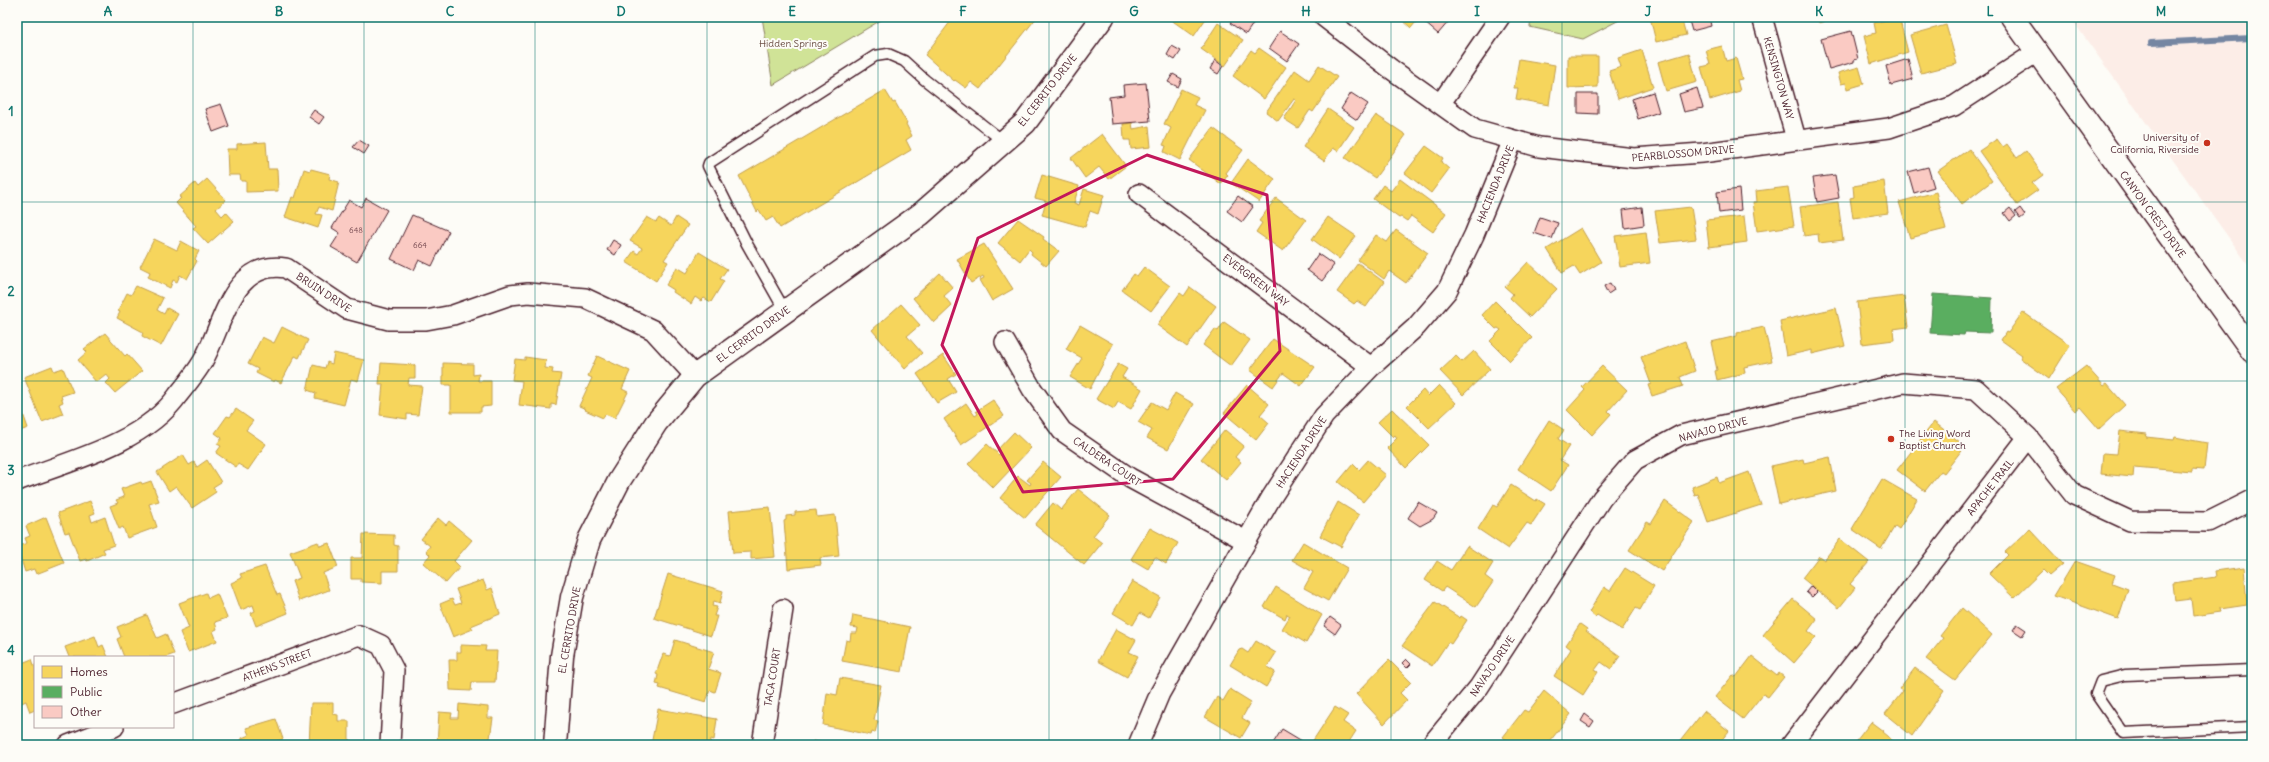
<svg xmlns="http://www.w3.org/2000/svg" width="2269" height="762" font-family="Delius,sans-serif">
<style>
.built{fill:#fcede7}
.green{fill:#d0e397;stroke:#8d8161}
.homes{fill:#f6d55c;stroke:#c29e4d}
.public{fill:#5aae61;stroke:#558351}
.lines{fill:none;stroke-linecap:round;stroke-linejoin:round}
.stream{stroke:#7586a2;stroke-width:6}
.building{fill:#facac3;stroke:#4a1f2b}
.lane-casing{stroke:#4a1f2b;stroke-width:13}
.street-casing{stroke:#4a1f2b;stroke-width:22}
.secondary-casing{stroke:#4a1f2b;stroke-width:25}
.lane{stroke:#fdfcf7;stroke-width:10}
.street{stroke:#fdfcf7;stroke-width:19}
.secondary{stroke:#fdfcf7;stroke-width:22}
.marked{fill:none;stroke:#c2185b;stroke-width:3;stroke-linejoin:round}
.grid{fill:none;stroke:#0f766e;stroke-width:1;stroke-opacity:0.55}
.poi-dot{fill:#c8321e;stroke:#fdfcf7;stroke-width:1.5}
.labels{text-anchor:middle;stroke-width:4;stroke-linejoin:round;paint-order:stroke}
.number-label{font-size:8px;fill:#764a51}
.park-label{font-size:10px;fill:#6c5046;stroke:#fdfcf7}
.street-label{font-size:10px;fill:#4a1f2b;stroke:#fdfcf7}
.poi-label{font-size:10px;fill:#4a1f2b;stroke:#fdfcf7;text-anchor:end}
.neatline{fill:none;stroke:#0f766e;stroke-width:1.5}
.grid-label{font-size:13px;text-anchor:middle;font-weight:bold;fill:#0f766e}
</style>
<rect width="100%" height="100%" fill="#fdfcf7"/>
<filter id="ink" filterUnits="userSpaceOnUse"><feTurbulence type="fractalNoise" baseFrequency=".025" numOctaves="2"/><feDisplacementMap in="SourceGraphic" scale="8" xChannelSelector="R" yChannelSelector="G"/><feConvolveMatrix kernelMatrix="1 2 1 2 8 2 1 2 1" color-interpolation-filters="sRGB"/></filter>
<g filter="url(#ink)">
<!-- built -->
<path class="built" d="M2070,17H2252V270Z"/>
<!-- green -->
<path class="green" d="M762,17H886L773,85Z
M1531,17H1625L1583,39L1530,27Z"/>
<!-- homes -->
<path class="homes" d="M954,17H1037L980,89L971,82L966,88L955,80L954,81L925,55Z
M1167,17H1207L1194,36Z
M1399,17H1420L1411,28Z
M1650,17H1681L1686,35L1656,42Z
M1818,17H1841L1819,23Z
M1899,17L1908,52L1871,64L1864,36L1876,33L1874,23Z
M1218,23L1243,40L1225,66L1201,49Z
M1946,25L1957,64L1921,73L1910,35Z
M1722,46L1726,61L1736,58L1742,79L1737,80L1740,91L1710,100L1701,67L1710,65L1706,50Z
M1259,48L1286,67L1264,99L1233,76L1251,50L1255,53Z
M1642,50L1653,87L1618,99L1609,71L1621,67L1618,58Z
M1689,53L1697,82L1666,91L1658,62Z
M1568,56H1598V87L1568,88Z
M1519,59L1555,65L1549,105L1516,99L1518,88H1514Z
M1319,65L1337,77L1313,112L1310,110L1298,128L1284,119L1296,100L1294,99L1278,121L1266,112L1295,70L1309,80Z
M1859,67L1864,84L1847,89L1846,83L1841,84L1838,73Z
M1181,89L1198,97L1194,105L1205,110L1180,160L1164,152L1166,146L1163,145L1171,128L1164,124Z
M885,90L893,103L895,102L907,123L906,124L912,136L906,140L911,150L780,228L773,217L766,221L759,210L757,212L739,176Z
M1328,109L1354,127L1338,151L1333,148L1324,161L1303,147Z
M1376,115L1406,135L1375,178L1345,158Z
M1132,123L1133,129L1149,126L1151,147L1131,149L1130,140H1124L1123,124Z
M1213,128L1243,150L1226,173L1228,175L1221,184L1189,160Z
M1102,134L1126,166L1109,179L1099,167L1085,178L1071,158Z
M1997,139L2003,147L2007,144L2017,158L2026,151L2043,175L2032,183L2038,190L2017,205L1979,151Z
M266,142L268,169H277L278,191L246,192V181H241L240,175H228L227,149H237V144Z
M1426,146L1443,158L1441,162L1449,169L1431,193L1405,173Z
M1969,149L1992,181L1962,204L1938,171Z
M1248,159L1275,179L1259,202L1231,183Z
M304,169L310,171L311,169L330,174L329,179L339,182L332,211L319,207L316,214L322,215L318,228L285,217L292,197L295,198Z
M1042,175L1079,186L1074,203L1079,205L1084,189L1104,195L1098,214L1090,211L1085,227L1042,215L1046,201L1035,198Z
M207,179L226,200L216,209L222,216L226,212L234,221L208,244L193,228L196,226L176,203L181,198L179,197L195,183L198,187Z
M1400,179L1446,213L1433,232L1411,216L1407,221L1401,217L1399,218L1373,199L1383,185L1391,191Z
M1884,181L1888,213L1853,218L1850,198L1854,197L1853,186Z
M1788,187L1794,226L1757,231L1753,202H1757L1756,191Z
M1936,192L1946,229L1910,238L1899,202Z
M1276,198L1306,220L1283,251L1256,232L1262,223L1259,221Z
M1838,202L1843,240L1819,243L1818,234L1804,236L1800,207Z
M1691,207L1696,239L1660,243L1655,211Z
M1744,216L1747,242L1709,247L1706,220Z
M647,217L656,222L659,218L671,226L676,217L688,225L664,260L668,262L656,281L626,262L634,251L638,254L642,248L630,241Z
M1328,217L1356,236L1339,259L1312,239Z
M1018,219L1044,237L1043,239L1059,251L1046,266L1031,254L1032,252L1029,249L1020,261L998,243Z
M1581,228L1601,262L1580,275L1574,266L1562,273L1547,249Z
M1396,230L1428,253L1406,283L1389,271L1384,279L1358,260L1376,235L1387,242Z
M1646,232L1650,263L1620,267L1615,236Z
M154,239L177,250L181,241L199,251L195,259L197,261L187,279L180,275L177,282L173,280L170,288L148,277L150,272L140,267Z
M984,244L1013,289L992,301L980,280L984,278L983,276L971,283L957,259Z
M699,252L727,269L720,279L724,281L711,302L704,298L701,301L695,297L691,304L673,292L674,290L666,285L677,267L687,273Z
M1528,262L1557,289L1530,317L1510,298L1513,294L1505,287Z
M1358,263L1384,282L1366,307L1357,301L1354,304L1337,292Z
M1144,267L1170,286L1151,311L1122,290L1134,274L1137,276Z
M940,273L953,288L944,296L952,306L934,323L913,298Z
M136,286L163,298L157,310L164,314L167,308L178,314L161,346L142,336L143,332L117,318L120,312L118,311L127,293L131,295Z
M1190,287L1216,306L1187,347L1157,325L1180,293L1184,296Z
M1904,296L1908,327L1893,329L1894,340L1862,344L1857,302Z
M1495,301L1532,338L1510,361L1490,341L1501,330L1498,328L1496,329L1482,315Z
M901,304L920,325L907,336L922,353L905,369L872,330Z
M1836,308L1845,346L1812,354V350L1786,356L1780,321Z
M2023,312L2070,345L2049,379L2020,358L2022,355L2001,340L2006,332L2008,333Z
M1224,322L1250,340L1231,366L1203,345L1215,329L1218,331Z
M1080,325L1113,344L1090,389L1070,377L1082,358L1066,349Z
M282,327L308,340L299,358L295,356L281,383L275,380L274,382L256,373L258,369L248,364L262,337L274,343Z
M1764,327L1772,361L1744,367L1745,373L1717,380L1715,371L1717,370L1711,342L1737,336V333Z
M105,333L125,356L127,354L142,371L115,393L106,383L110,379L106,374L96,382L78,360L87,352L84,349Z
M1273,339L1315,367L1301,386L1283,373L1273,387L1250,370Z
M1685,341L1695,371L1680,377L1683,386L1652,396L1648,385L1651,384L1641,357Z
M1474,351L1490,369L1463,395L1440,371L1456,356L1462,362Z
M334,353L364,360L358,381L351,379L344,405L315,398L316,393L307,390L313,365L325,368L327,362L332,364Z
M943,355L956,374L948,379L956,392L937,403L917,374Z
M597,356L630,371L622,389L628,392L615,418L605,414L603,418L585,410L586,409L579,406L592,378L588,376Z
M525,357L546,360L545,368L553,369L552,373L561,374L556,405L551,404V409L519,405L522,381L512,380L515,359L525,360Z
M381,363L415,365V378H409L408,385L422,386L418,415L407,414V419L380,415L383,384H379Z
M443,363L473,364V375L479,374L478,381H491V406L481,407V412H451V385H443Z
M1118,364L1127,369L1122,377L1142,389L1131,409L1118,402L1114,409L1096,399Z
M52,366L54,371L63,368L73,392L61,396L63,402L59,404L63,414L42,422L24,377Z
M1602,366L1627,390L1608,411L1611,414L1592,435L1567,410L1585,390L1582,387Z
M2086,366L2104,386L2107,384L2125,405L2099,429L2080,407L2075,411L2056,389Z
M1247,385L1269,404L1260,415L1269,423L1256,440L1224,413Z
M1439,385L1456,403L1429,428L1407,406L1423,390L1428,396Z
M1175,393L1194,404L1168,449L1147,438L1152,430L1138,422L1152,402L1166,410Z
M17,397L28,428L17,432Z
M993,400L1004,416L961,445L944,419L966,403L975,416L978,414L976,411Z
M236,409L253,421L246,430L266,444L248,470L238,464L236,467L216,453L221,446L217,444L222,438L215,433L227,416L230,417Z
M1392,409L1429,445L1406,468L1387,448L1397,438L1395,435L1393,437L1378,422Z
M1549,420L1564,430L1558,439L1569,446L1560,460L1568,465L1551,491L1518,469Z
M1934,422L1965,446L1944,473L1941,471L1925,491L1897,470Z
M1225,430L1244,446L1235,457L1241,462L1226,480L1201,459Z
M2120,431L2147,434L2146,437L2174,440L2175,437L2207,443L2204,470L2192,469V472L2134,467L2133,477L2101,474L2103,453L2117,454Z
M1014,432L1031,448L993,488L968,464L987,444L999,455L1001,454L997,450Z
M183,455L189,465L194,462L197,467L207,460L221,482L213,487L216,492L192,508L176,486L169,491L157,472Z
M1830,457L1836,491L1779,504L1771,466L1803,459L1804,463Z
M1368,460L1386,475L1363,502L1338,482L1353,464L1359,470Z
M1043,462L1061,477L1025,518L1000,498L1018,476L1030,485L1031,483L1027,480Z
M1749,472L1761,505L1708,522L1698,494L1695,495L1692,487L1717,477L1719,483Z
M1882,479L1917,499L1899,529L1895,526L1881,549L1852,529Z
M151,481L159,501L149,504L157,527L127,538L123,527L119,529L110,506L118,503L116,500L124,497L121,489L141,482L142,484Z
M1511,485L1536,501L1537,499L1545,504L1531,525L1527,523L1508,549L1478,529L1493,505L1497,507Z
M1078,489L1110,515L1093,536L1102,543L1084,565L1035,525L1053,503L1061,510Z
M90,501L95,513L90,515L92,522L105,517L114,545L103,549L105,553L87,561L86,559L80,561L69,532L65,533L58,513Z
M1665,501L1694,522L1662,571L1629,550L1647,522L1651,524Z
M1338,502L1359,515L1341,547L1320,536Z
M770,507L775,557L751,559V552L733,553L729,511Z
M816,510L817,517L835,515L839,556L820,558L821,565L788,569L784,521L786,520V516L795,515V512Z
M46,517L64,563L36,574L34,569L25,572L17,547L27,543L25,538L30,536L26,526Z
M438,518L446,525L449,521L472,540L454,561L460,567L446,583L423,563L430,555L426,551L430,546L421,539Z
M1150,528L1178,543L1166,564L1155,557L1148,569L1131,559Z
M2030,529L2063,564L2049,576L2043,570L2014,598L1989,574L2008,555L2005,552Z
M363,534L394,535V545L398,546V571H382V583L361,582V579H351V558H362Z
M1840,539L1869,562L1850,584L1855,588L1839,608L1802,578L1819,556L1824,560Z
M318,542L320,546L329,543L338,567L323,573L329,590L299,601L292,581L300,578L290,552Z
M1303,542L1347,568L1328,601L1304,588L1313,572L1292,560Z
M1467,546L1493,563L1485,576L1493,582L1476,607L1445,587L1442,591L1425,580L1437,561L1451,570Z
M2075,561L2115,575L2112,583L2128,589L2118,619L2054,596Z
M265,566L277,595L280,594L288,613L256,626L251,613L255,611L253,605L241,610L231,583L242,578L240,574Z
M2244,567L2247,605L2220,609L2221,612L2193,616L2191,599L2175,601L2173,583L2216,577L2215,571Z
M1625,568L1654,586L1640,610L1636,608L1622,630L1597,615L1595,617L1589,612L1604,587L1610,591Z
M668,574L723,591L720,603L714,601L712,606L717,607L714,616H717L711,636L654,618Z
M483,580L487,590L492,588L500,614L471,626L473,629L453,637L440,604L452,599L455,605L461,603L456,589Z
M1132,581L1160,597L1149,618L1140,613L1133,625L1113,613Z
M1276,587L1322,615L1306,643L1282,629L1290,616L1287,614L1285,619L1264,607Z
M206,593L208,598L217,594L227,618L215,622L217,629L213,631L217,641L188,652L180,632L189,628L179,603Z
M1793,599L1817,619L1808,631L1816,637L1794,663L1763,635Z
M1435,602L1460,618L1461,616L1467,620L1451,644L1448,642L1432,666L1402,646Z
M1962,608L1992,635L1955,680L1926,659L1943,638L1940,636Z
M147,615L157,638L166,634L174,654L166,657H124L117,639L121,637L117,627Z
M853,615L910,627L902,672L842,661L846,640L850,641L851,633H857L858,628L851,627Z
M1580,624L1587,629L1586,631L1620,656L1611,669L1601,662L1595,670L1598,672L1583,695L1554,676L1571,649L1566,645Z
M1116,629L1136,640L1129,652L1138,656L1127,677L1098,661Z
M95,636L99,647L103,645L108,657H69L65,647Z
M675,640L714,652L708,669L721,673L715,692L710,690L706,702L659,688L660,685L656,684L658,675L656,674L663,654L670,656Z
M1256,641L1276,653L1267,667L1275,672L1266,687L1230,665L1239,650L1242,649L1248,653Z
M461,645L486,646L485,651H497L495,682H472L471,691L450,690L449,660H457V652H461Z
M1752,656L1777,676L1779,673L1784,677L1768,697L1763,694L1743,719L1715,697L1733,675L1736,677Z
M32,659L35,668V710L30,712L26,701L17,705V665Z
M1389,660L1411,682L1400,693L1407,700L1384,724L1356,694Z
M1915,668L1944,690L1912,736L1885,714L1903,691L1899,689Z
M840,678L881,685L874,720L878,721L875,733L872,732L871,735L823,725L827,693L837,695Z
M1230,689L1251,702L1242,718L1250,723L1241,738L1205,717L1217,697L1223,701Z
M1544,691L1571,714L1547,745H1515L1510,743L1503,737L1524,710L1528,712Z
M311,703H333V714L338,715V721H349V745H309Z
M459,704L488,707V718H493L489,745H437L439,712L452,713L451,718H458Z
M1335,707L1348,715L1343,722L1356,731L1347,745H1310Z
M658,709L717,719L714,740L711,739L710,745H651Z
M1704,711L1729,731L1719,743L1722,745H1677Z
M276,719L283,739L274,742L275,745H236L235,743L242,740V738L249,735L246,728Z
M1871,722L1883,731L1882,732L1898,745H1853Z
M813,741L830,744V745H813Z"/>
<!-- public -->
<path class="public" d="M1933,294L1992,298L1991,333L1965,332L1964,335L1930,333Z"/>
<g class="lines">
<!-- stream -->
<path class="stream" d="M2151,43L2252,38"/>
</g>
<!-- building -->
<path class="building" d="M1235,17H1256L1257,18L1246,34L1230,23Z
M1429,17H1444L1449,21L1438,34L1424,22Z
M1688,17H1709L1711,26L1692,31Z
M1280,31L1299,44L1287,61L1269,48Z
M1851,31L1858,59L1854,60V62L1829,69L1821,39Z
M1172,46L1181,51L1175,60L1167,55Z
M1908,59L1913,79L1891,85L1886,66Z
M1215,60L1223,66L1218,74L1210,69Z
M1173,74L1182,79L1178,87L1168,82Z
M1146,83L1150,121L1112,124L1109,97L1124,95L1123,85Z
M1697,88L1703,108L1684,112L1679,94Z
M1653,92L1659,112L1638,119L1632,99Z
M1351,93L1368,104L1357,120L1341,109Z
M1578,94H1598V114L1578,113Z
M221,104L229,126L213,132L205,109Z
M314,110L324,117L319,124L309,117Z
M359,140L369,146L364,154L353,147Z
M1928,167L1934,187L1914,193L1908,172Z
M1835,175L1839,198L1817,202L1813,178Z
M1739,189L1741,210L1719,213L1717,192Z
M1238,196L1253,207L1242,222L1227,211Z
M366,198L387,210L357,262L331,247L340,233L332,228L349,200L361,207Z
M1642,207L1644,225L1625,228L1623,210Z
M2010,208L2016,216L2010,221L2004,213Z
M2020,208L2025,215L2020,219L2015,212Z
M412,215L449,231L432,266L419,260L414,270L391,259Z
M1540,217L1558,223L1552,239L1534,233Z
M613,240L621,245L615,255L607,250Z
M1318,254L1334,265L1322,281L1307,270Z
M1610,283L1614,290L1608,294L1604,286Z
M1418,502L1437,513L1433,519L1420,526L1408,518Z
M1811,586L1817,592L1812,597L1806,592Z
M1330,617L1341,625L1335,634L1324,626Z
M2017,624L2026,630L2022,636L2013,630Z
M1406,659L1411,664L1407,668L1402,663Z
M1585,714L1594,721L1590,727L1581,721Z
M1282,729L1302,741L1300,745H1272Z"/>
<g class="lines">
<defs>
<path id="lane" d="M785,311L747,244L708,166L709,163L875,56L888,54L904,61L925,80L1003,141
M2252,670L2125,675L2101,681L2096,694L2123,733L2252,727"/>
<path id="street" d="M1324,17L1391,69L1475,129L1539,147L1634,158L1702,153L1889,128L1954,106L2037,52
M1762,17L1796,139
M1441,103L1500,17
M1139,194L1371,367
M1005,342L1032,389L1062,431L1130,478L1246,541
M17,481C70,461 144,443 178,395C187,384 196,373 203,361C223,326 232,259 286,268L347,309L389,320H426L453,315L510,295L528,293L585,298L653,330L695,376
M173,704L359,635L381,645L394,670L390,745
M68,745L114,727
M762,745L783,609
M1138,745L1160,693L1271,498L1324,416L1371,367L1416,327L1447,291L1474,235L1513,140
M1431,745L1479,687L1602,498L1635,460L1681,435L1903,383L1976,389L2028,437
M1791,745L2028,437L2074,495L2130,521L2208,522L2252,500"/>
<path id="secondary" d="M2012,17L2252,351
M555,745L562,656L572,597L589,540L619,481L656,423L695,376L921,214L1025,123L1103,17"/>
</defs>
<!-- lane casing -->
<use href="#lane" class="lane-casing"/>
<!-- street casing -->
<use href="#street" class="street-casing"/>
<!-- secondary casing -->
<use href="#secondary" class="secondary-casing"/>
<!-- lane -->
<use href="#lane" class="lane"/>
<!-- street -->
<use href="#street" class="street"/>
<!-- secondary -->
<use href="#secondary" class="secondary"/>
</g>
</g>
<!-- marked area -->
<path class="marked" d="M1147,155L1267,195L1280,351L1173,479L1023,492L942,345L978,238Z"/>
<!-- grid -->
<path class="grid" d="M193,17V745M364,17V745M535,17V745M707,17V745M878,17V745M1049,17V745M1220,17V745M1391,17V745M1562,17V745M1734,17V745M1905,17V745M2076,17V745M17,202H2252M17,381H2252M17,560H2252"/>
<!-- markers -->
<g class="poi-dot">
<circle cx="2207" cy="143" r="4"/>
<circle cx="1891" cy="439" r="4"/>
</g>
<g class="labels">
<!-- number labels -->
<g class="number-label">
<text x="356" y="233">648</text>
<text x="420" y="248">664</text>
</g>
<!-- park labels -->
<g class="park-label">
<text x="793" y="47">Hidden Springs</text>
</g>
<!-- street labels -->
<g class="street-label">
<text transform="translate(1779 78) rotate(74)" y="4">KENSINGTON WAY</text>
<text transform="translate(1047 90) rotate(-52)" y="4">EL CERRITO DRIVE</text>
<text transform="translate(1683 153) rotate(-5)" y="4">PEARBLOSSOM DRIVE</text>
<text transform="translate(1495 184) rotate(-68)" y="4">HACIENDA DRIVE</text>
<text transform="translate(2153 214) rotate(54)" y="4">CANYON CREST DRIVE</text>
<text transform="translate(1256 280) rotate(37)" y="4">EVERGREEN WAY</text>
<text transform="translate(324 292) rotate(33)" y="4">BRUIN DRIVE</text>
<text transform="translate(753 334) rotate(-36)" y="4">EL CERRITO DRIVE</text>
<text transform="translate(1713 429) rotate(-15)" y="4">NAVAJO DRIVE</text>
<text transform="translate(1301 452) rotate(-57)" y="4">HACIENDA DRIVE</text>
<text transform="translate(1107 461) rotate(34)" y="4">CALDERA COURT</text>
<text transform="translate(1990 487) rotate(-52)" y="4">APACHE TRAIL</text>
<text transform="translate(569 630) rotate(-80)" y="4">EL CERRITO DRIVE</text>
<text transform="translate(277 665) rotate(-21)" y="4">ATHENS STREET</text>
<text transform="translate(1492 666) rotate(-56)" y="4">NAVAJO DRIVE</text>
<text transform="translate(772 677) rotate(-81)" y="4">TACA COURT</text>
</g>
<!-- poi labels -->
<g class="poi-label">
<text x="2199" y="141">University of<tspan x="2199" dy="12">California, Riverside</tspan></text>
<text x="1899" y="437" text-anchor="start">The Living Word<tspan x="1899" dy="12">Baptist Church</tspan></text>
</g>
</g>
<!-- margin -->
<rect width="2269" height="762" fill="none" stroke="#fdfcf7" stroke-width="44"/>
<!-- legend -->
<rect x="34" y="656" width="140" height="72" fill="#fdfcf7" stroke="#b5a4a5"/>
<rect x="42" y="666" width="20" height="12" fill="#f6d55c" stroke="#b5a4a5"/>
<text x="70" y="676" font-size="12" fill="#4a1f2b">Homes</text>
<rect x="42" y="686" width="20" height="12" fill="#5aae61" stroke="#b5a4a5"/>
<text x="70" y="696" font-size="12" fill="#4a1f2b">Public</text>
<rect x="42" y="706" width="20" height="12" fill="#facac3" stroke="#b5a4a5"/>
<text x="70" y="716" font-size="12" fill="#4a1f2b">Other</text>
<rect x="22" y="22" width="2225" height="718" class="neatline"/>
<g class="grid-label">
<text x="108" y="16">A</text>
<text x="279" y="16">B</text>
<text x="450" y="16">C</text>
<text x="621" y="16">D</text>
<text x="792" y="16">E</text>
<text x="963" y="16">F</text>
<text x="1134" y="16">G</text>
<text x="1306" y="16">H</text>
<text x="1477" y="16">I</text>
<text x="1648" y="16">J</text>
<text x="1819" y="16">K</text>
<text x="1990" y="16">L</text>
<text x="2161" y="16">M</text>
<text x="11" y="116">1</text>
<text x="11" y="296">2</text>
<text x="11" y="475">3</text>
<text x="11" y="655">4</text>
</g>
</svg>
